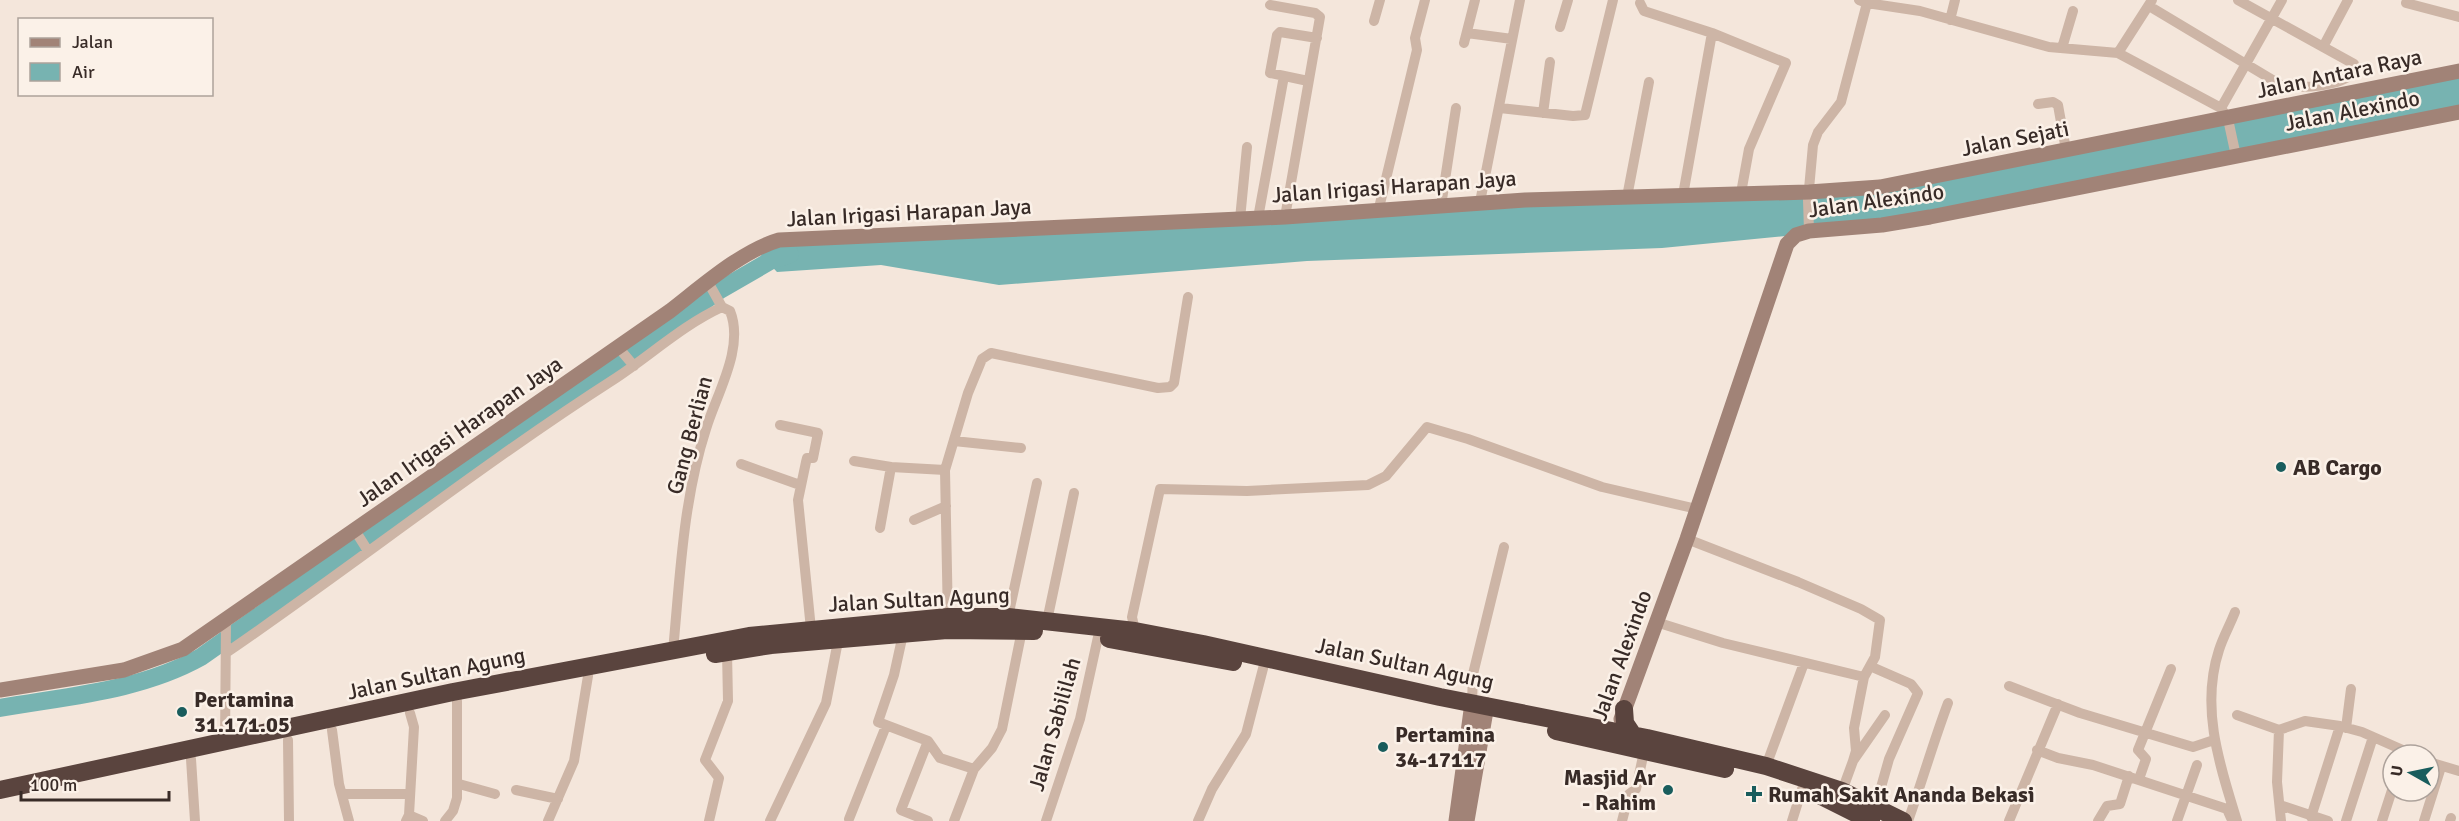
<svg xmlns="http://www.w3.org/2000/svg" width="2459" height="821" font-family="Signika,sans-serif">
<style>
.water{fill:#77b3b1}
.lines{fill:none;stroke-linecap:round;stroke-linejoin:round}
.river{stroke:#77b3b1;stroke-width:18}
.street{stroke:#cdb5a6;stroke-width:10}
.secondary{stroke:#a18377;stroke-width:15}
.highway{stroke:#5a443e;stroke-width:18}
.poi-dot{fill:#195d5d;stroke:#fbf1e8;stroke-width:2}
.labels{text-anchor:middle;stroke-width:5;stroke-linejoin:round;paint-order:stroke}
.street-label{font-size:22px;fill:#382b27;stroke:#fbf1e8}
.poi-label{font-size:22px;font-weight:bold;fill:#382b27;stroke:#fbf1e8;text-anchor:start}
</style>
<rect width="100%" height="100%" fill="#f4e6db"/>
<!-- water -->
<path class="water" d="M2459,71V112L1796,235L1662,248L1307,261L999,285L881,265L777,272L756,250L773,241L1880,187Z"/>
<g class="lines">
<!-- river -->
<path class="river" d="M0,708C68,696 140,691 201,657L720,290L770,261L790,254"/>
<!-- street -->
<path class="street" d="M1640,3L1644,11L1712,33L1683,195
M1867,3L1920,11L2049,47L2118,53L2221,108
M2406,3L2459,17
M1270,5L1315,13L1320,17L1285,217
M2149,6L2281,85C2303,89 2338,87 2355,72L2354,64L2238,0
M1950,20L1955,0
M1374,21L1380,0
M1560,27L1568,0
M1467,33L1512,39
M1712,33L1786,63L1749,149L1741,193
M1464,43L1475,0
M2323,47L2348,0
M2062,48L2073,11
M2118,53L2152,0
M1308,81L1270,73L1277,35L1280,32L1317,38
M2038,104L2053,102L2058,105L2066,150
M1500,108L1573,116L1585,115L1613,0
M1543,113L1550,62
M2236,156L2228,119L2221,108L2282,0
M1627,197L1649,82
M1480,202L1520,0
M1441,206L1456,108
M1378,212L1417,50L1415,38L1425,0
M1258,218L1284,76
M1240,219L1247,147
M1809,231L1808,200L1813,145L1818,132L1841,102L1867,3L1859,0
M708,282L722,307
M618,347L634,366
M780,425L818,433L813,458H807L806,462L798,500L811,629
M954,441L1021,448
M854,461L891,467L945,470
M741,464L800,485
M914,520L946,506
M880,528L891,467
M356,532L368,551
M1687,539L1798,582L1861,609L1880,620L1875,657L1864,677L1854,728L1856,751L1853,761
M2235,612C2230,625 2223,637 2219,650C2200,708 2220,766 2237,821
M1008,617L1037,483
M948,621L945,470L968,393L982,359L991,353L1158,388L1170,387L1174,383L1188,297
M1047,621L1074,493
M1656,622L1723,643L1864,677
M1135,631L1132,617L1160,489L1247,491L1368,485L1386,476L1427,427L1468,439L1602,487L1697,509
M903,634L894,675L878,722L928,741L940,758L974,769
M673,651C680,577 683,500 706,429C716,395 745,348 730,311L722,307
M226,653C357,563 482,464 616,378C652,354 683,325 722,307
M1872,667L1911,684L1918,693L1889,759L1876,805
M2009,686L2080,713L2193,747L2214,740
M1472,703L1473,674L1504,547
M2237,715L2279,730L2305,721L2340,726L2362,732L2414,755
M2346,728L2351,689
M332,730L339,784L349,821
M2279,730L2277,782L2281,821
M288,740L289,821
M225,743L226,621
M2037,750L2058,758L2093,765L2227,809L2231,818
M191,759L195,821
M2429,762L2459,771
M1766,766L1804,663
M2139,779L2146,759L2138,750L2171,669
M459,784L495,794
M516,790L558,799
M1842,791L1853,761L1885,715
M342,794H410
M2280,805L2328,821
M409,815L423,821
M2311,817L2340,726
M849,819L886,726
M406,821L409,815L414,727L410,713
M445,821L453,811L457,798V701
M548,821L574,761L588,676
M709,821L719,778L705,760L728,701L727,652
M770,821L826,703L838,641
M928,821L901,810L928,741
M954,821L974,769L992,748L1002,729L1022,630
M1046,821L1080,719L1098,637
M1198,821L1212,789L1246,734L1266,657
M1622,821L1629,794L1636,789L1645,747
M1792,821L1802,789
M1908,821C1922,782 1933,743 1948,703
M2009,821L2058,704
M2098,821L2107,806L2120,804L2129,776
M2177,821L2197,765
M2346,821L2373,737
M2382,821L2393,787
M2424,821L2441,767
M2450,821L2451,818"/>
<!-- secondary -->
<path class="secondary" d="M0,690L124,670L183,649L670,311C700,288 741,251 779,240L1285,217L1525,200L1809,192L1880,187L2459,71
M1621,719L1687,539L1787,244L1796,235L1809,231L1882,225L1930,217L2459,112
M1456,821L1472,703
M1467,821L1487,705"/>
<!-- highway -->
<path class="highway" d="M1109,639L1233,662
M715,654L771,645L947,630L1034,631
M1624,709L1625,723L1633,735
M1556,731L1725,769
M0,790L453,692L749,636L948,617H1008L1135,631L1203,644L1440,697L1647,738L1766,766L1842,791L1903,821
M1821,796L1871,821"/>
</g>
<!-- markers -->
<g class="poi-dot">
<circle cx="2281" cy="467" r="6"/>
<circle cx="182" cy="712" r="6"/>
<circle cx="1383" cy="747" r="6"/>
<circle cx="1668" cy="790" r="6"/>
<path d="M1751 785h6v6h6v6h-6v6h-6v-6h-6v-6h6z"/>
</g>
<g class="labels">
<!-- street labels -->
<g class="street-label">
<text transform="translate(2339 73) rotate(-12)" y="8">Jalan Antara Raya</text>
<text transform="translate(2352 110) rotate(-11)" y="8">Jalan Alexindo</text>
<text transform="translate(2015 138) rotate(-11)" y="8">Jalan Sejati</text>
<text transform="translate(1394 186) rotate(-4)" y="8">Jalan Irigasi Harapan Jaya</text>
<text transform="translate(1876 200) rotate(-8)" y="8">Jalan Alexindo</text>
<text transform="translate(909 212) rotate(-3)" y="8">Jalan Irigasi Harapan Jaya</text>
<text transform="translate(459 431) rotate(-35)" y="8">Jalan Irigasi Harapan Jaya</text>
<text transform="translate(689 435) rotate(-75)" y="8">Gang Berlian</text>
<text transform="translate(919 599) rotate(-3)" y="8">Jalan Sultan Agung</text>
<text transform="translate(1621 655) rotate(-70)" y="8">Jalan Alexindo</text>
<text transform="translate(1405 663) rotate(12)" y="8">Jalan Sultan Agung</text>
<text transform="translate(436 673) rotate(-12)" y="8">Jalan Sultan Agung</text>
<text transform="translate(1054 724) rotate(-74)" y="8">Jalan Sabililah</text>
</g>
<!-- poi labels -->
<g class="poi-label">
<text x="2293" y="475">AB Cargo</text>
<text x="194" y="707">Pertamina<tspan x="194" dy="25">31.171.05</tspan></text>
<text x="1395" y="742">Pertamina<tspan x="1395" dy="25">34-17117</tspan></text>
<text x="1656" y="785" text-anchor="end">Masjid Ar<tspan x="1656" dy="25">- Rahim</tspan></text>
<text x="1768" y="802">Rumah Sakit Ananda Bekasi</text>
</g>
</g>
<!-- legend -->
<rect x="18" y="18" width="195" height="78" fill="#fbf1e8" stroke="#ada29b" stroke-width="1.5"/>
<rect x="30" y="38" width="30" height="9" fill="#a18377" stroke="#ada29b" stroke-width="1.5"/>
<text x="72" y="48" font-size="18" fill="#382b27">Jalan</text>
<rect x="30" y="63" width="30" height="18" fill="#77b3b1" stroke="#ada29b" stroke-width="1.5"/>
<text x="72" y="78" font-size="18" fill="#382b27">Air</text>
<!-- north arrow -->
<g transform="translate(2411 773) rotate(279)"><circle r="28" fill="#fbf1e8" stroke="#ada29b" stroke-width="1.5"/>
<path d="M0-4.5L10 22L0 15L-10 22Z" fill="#195d5d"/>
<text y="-9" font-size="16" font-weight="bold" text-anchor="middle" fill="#382b27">U</text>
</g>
<!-- scale -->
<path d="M21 791v9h148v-9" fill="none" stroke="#382b27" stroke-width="3"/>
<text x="30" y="791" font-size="18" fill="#382b27" stroke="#fbf1e8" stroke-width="4.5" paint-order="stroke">100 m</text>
</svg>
